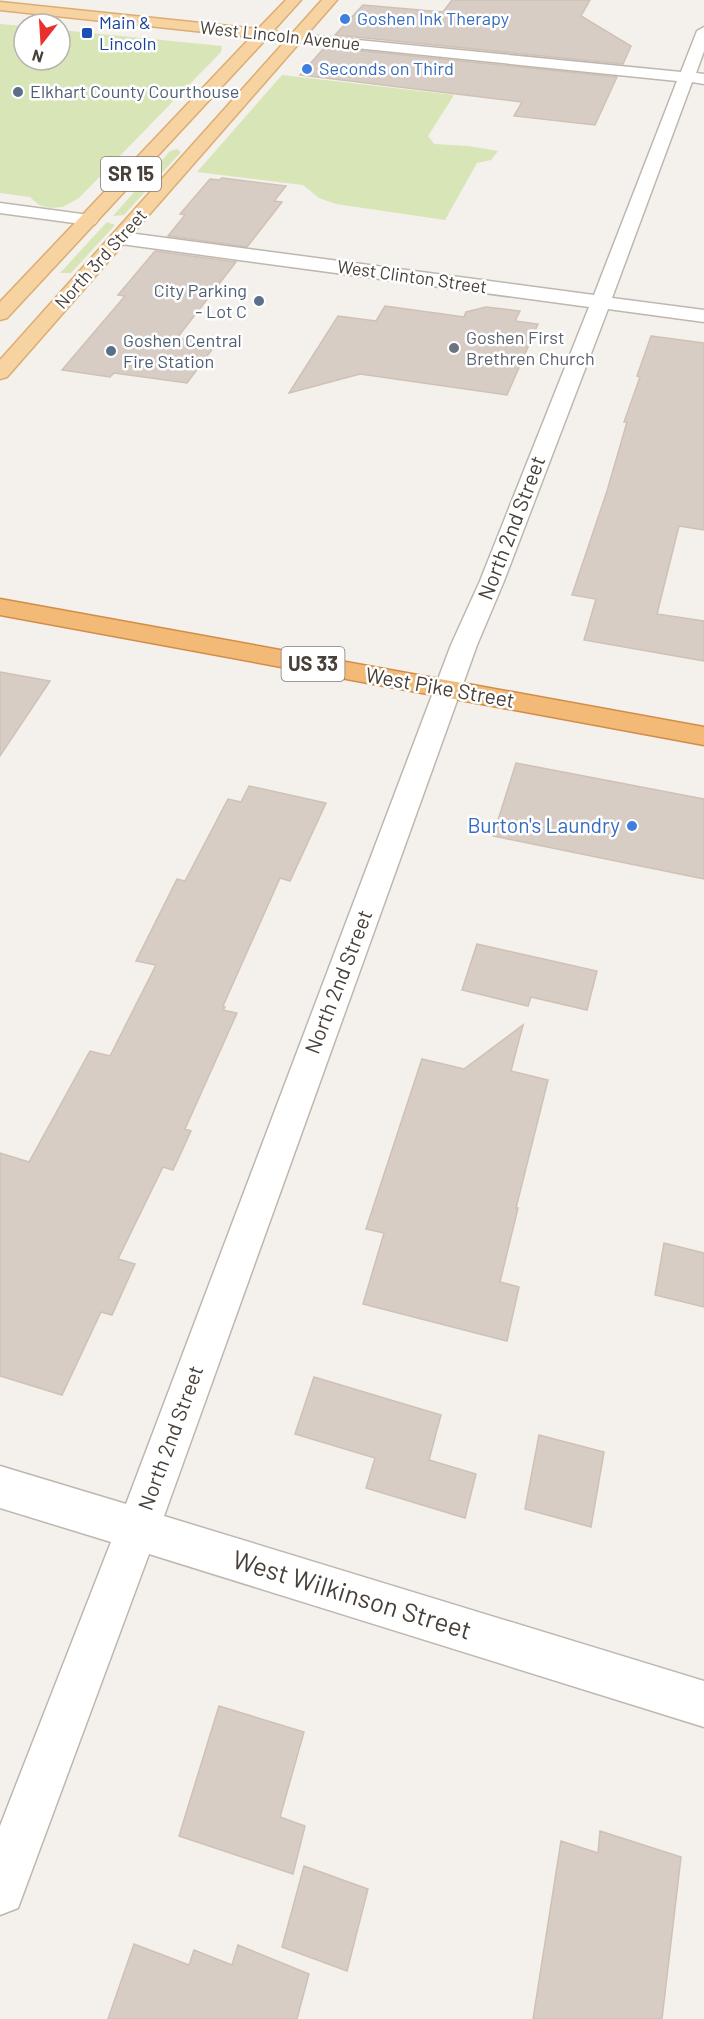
<svg xmlns="http://www.w3.org/2000/svg" width="704" height="2019" font-family="Barlow,sans-serif">
<style>
.green{fill:#d7e5b7}
.building{fill:#d8cdc4;stroke:#cfc1b5;stroke-width:1.5}
.lines{fill:none;stroke-linecap:round;stroke-linejoin:round}
.minor-casing{stroke:#bfb7ae;stroke-width:3}
.major-casing{stroke:#dbad72;stroke-width:3}
.highway-casing{stroke:#d28c47;stroke-width:3}
.minor{fill:#fff;fill-rule:evenodd}
.major{fill:#f7d3a1;fill-rule:evenodd}
.highway{fill:#f3b977;fill-rule:evenodd}
.shop-dot{fill:#3f7fe0;stroke:#fff;stroke-width:2}
.transit-dot{fill:#1a4fb4;stroke:#fff;stroke-width:2}
.service-dot{fill:#5c6f8a;stroke:#fff;stroke-width:2}
.worship-dot{fill:#6b7280;stroke:#fff;stroke-width:2}
.labels{text-anchor:middle;stroke-width:5;stroke-linejoin:round;paint-order:stroke}
.far-shop-label{font-size:18px;fill:#366cbe;stroke:#fff;text-anchor:start}
.far-transit-label{font-size:18px;fill:#164399;stroke:#fff;text-anchor:start}
.far-street-label{font-size:18px;fill:#484039;stroke:#fff}
.far-service-label{font-size:18px;fill:#4e5e75;stroke:#fff;text-anchor:start}
.far-worship-label{font-size:18px;fill:#5b616d;stroke:#fff;text-anchor:start}
.shield{fill:#fff;stroke:#7f7974;stroke-width:1.5}
.shield-label{font-size:20px;font-weight:bold;fill:#484039}
.street-label{font-size:21px;fill:#484039;stroke:#fff}
.shop-label{font-size:21px;fill:#366cbe;stroke:#fff;text-anchor:end}
.near-street-label{font-size:26px;fill:#484039;stroke:#fff}
</style>
<rect width="100%" height="100%" fill="#f4f0eb"/>
<!-- green -->
<path class="green" d="M0,24L24,26V60H60V30L222,46L221,52L79,198L63,207L50,208L39,205L30,197L0,193Z
M282,75L454,95L428,136L434,144L468,146L498,151L491,160L477,163L445,220L336,204L319,198L303,185L197,172Z
M177,149L181,152L124,215L113,216L170,151Z
M107,222L115,225L71,273H60Z"/>
<!-- building -->
<path class="building" d="M452,0H590L581,16L631,46L623,64L335,35L363,5L443,12Z
M325,47L617,77L595,125L514,116L522,102L300,75Z
M222,178L286,186L274,201L282,202L247,247L168,236L185,215L180,214L210,179L219,180Z
M155,251L236,262L177,338L216,344L187,383L114,373L110,377L62,370L125,296L118,295Z
M385,306L464,317L466,312L486,307L520,311L515,321L538,324L507,395L360,374L289,393L338,316L376,321Z
M651,336L704,343V530L679,526L657,614L704,621V661L584,640L596,599L572,595L607,491L627,422H624L640,377L637,376Z
M0,672L50,681L0,756Z
M516,763L704,799V879L493,836Z
M249,786L326,803L290,881L280,878L223,1006L225,1007L223,1010L237,1013L185,1129L191,1131L173,1170L163,1167L118,1259L135,1264L112,1315L101,1312L62,1395L0,1376V1153L29,1162L90,1051L110,1056L156,965L136,961L177,879L185,881L228,799L241,802Z
M477,944L597,971L587,1010L531,997L528,1006L462,990Z
M523,1025L511,1071L548,1080L516,1208H518L500,1282L519,1287L507,1341L363,1304L384,1233L366,1229L422,1059L464,1069Z
M664,1243L704,1253V1307L655,1295Z
M314,1377L441,1415L429,1460L476,1474L465,1518L366,1488L375,1458L295,1434Z
M539,1435L604,1452L591,1527L525,1509Z
M219,1706L304,1732L280,1817L305,1826L293,1874L179,1836Z
M600,1831L681,1857L662,2019H533L561,1841L598,1853Z
M304,1866L368,1889L347,1971L282,1947Z
M134,1944L189,1965L194,1950L232,1965L238,1945L309,1974L297,2019H108Z"/>
<g class="lines">
<defs>
<path id="minor" d="M704,27V51L696,73L704,74V84L692,82L612,298L704,310V322L608,309L504,581L477,645L164,1516L704,1681V1727L149,1554L18,1908L0,1915V1826L111,1542L0,1508V1466L126,1504L451,645L480,581L589,307L121,244L114,242L112,238L114,234L121,232L594,295L677,81L297,42L290,38L297,34L681,72L697,31Z
M0,203L89,215L95,216L98,220L95,224L89,225L0,213Z"/>
<path id="major" d="M286,0H301L273,31L283,33L285,36L283,39H266L7,318L0,320V302L251,37L0,10V2L258,29Z
M322,0H337L7,377L0,379V360Z"/>
<path id="highway" d="M0,599L704,727V745L0,615Z"/>
</defs>
<!-- minor casing -->
<use href="#minor" class="minor-casing"/>
<!-- major casing -->
<use href="#major" class="major-casing"/>
<!-- highway casing -->
<use href="#highway" class="highway-casing"/>
<!-- minor -->
<use href="#minor" class="minor"/>
<!-- major -->
<use href="#major" class="major"/>
<!-- highway -->
<use href="#highway" class="highway"/>
</g>
<!-- markers -->
<g class="shop-dot">
<circle cx="345" cy="19" r="6"/>
<circle cx="307" cy="69" r="6"/>
<circle cx="632" cy="826" r="6"/>
</g>
<rect class="transit-dot" x="81" y="27" width="12" height="12" rx="3"/>
<g class="service-dot">
<circle cx="18" cy="92" r="6"/>
<circle cx="259" cy="301" r="6"/>
<circle cx="111" cy="351" r="6"/>
</g>
<circle class="worship-dot" cx="454" cy="348" r="6"/>
<g class="labels">
<!-- far-shop labels -->
<g class="far-shop-label">
<text x="357" y="25">Goshen Ink Therapy</text>
<text x="319" y="75">Seconds on Third</text>
</g>
<!-- far-transit labels -->
<g class="far-transit-label">
<text x="99" y="29">Main &amp;<tspan x="99" dy="21">Lincoln</tspan></text>
</g>
<!-- far-street labels -->
<g class="far-street-label">
<text transform="translate(280 36) rotate(6)" y="6">West Lincoln Avenue</text>
<text transform="translate(101 259) rotate(-48)" y="6">North 3rd Street</text>
<text transform="translate(412 277) rotate(8)" y="6">West Clinton Street</text>
</g>
<!-- far-service labels -->
<g class="far-service-label">
<text x="30" y="98">Elkhart County Courthouse</text>
<text x="247" y="297" text-anchor="end">City Parking<tspan x="247" dy="21">- Lot C</tspan></text>
<text x="123" y="347">Goshen Central<tspan x="123" dy="21">Fire Station</tspan></text>
</g>
<!-- far-worship labels -->
<g class="far-worship-label">
<text x="466" y="344">Goshen First<tspan x="466" dy="21">Brethren Church</tspan></text>
</g>
<!-- shield labels -->
<g class="shield">
<rect x="101" y="157" width="60" height="34" rx="4.5"/>
<rect x="281.5" y="647" width="63" height="34" rx="4.5"/>
</g>
<g class="shield-label">
<text x="131" y="181">SR 15</text>
<text x="313" y="671">US 33</text>
</g>
<!-- street labels -->
<g class="street-label">
<text transform="translate(512 528) rotate(-69)" y="7">North 2nd Street</text>
<text transform="translate(440 688) rotate(10)" y="7">West Pike Street</text>
<text transform="translate(339 982) rotate(-69)" y="7">North 2nd Street</text>
<text transform="translate(171 1438) rotate(-70)" y="7">North 2nd Street</text>
</g>
<!-- shop labels -->
<g class="shop-label">
<text x="620" y="833">Burton's Laundry</text>
</g>
<!-- near-street labels -->
<g class="near-street-label">
<text transform="translate(352 1595) rotate(17)" y="9">West Wilkinson Street</text>
</g>
</g>
<!-- north arrow -->
<g transform="translate(42 42) rotate(197)"><circle r="28" fill="#ffffff" stroke="#b6b3b0" stroke-width="1.5"/>
<path d="M0-4.5L10 22L0 15L-10 22Z" fill="#ea2f2c"/>
<text y="-9" font-size="16" font-weight="bold" text-anchor="middle" fill="#484039">N</text>
</g>
</svg>
